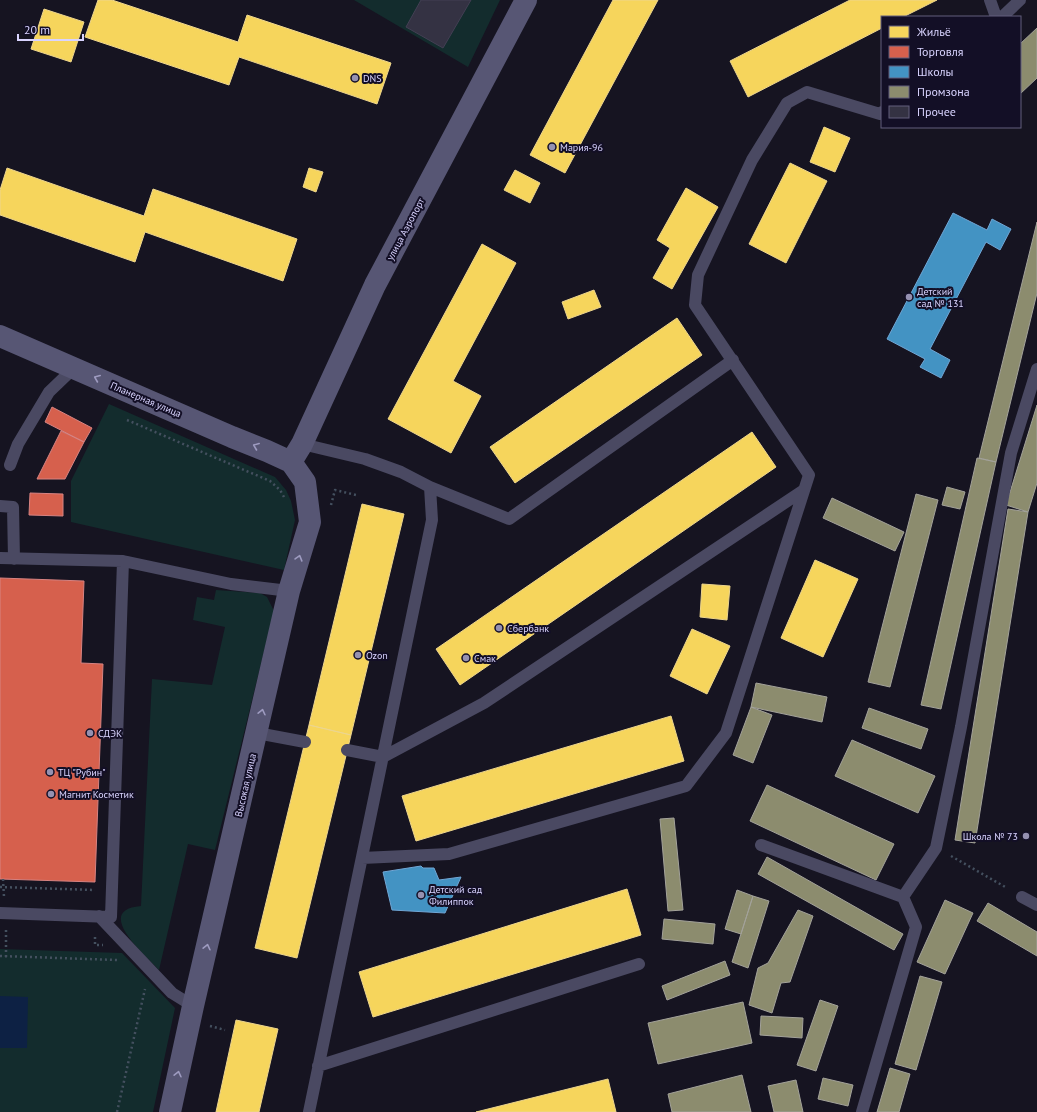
<svg xmlns="http://www.w3.org/2000/svg" width="1037" height="1112" font-family="'PT Sans',sans-serif">
<style>
.green{fill:#132c2d}
.water{fill:#0d2144}
.homes{fill:#f6d55c;stroke:#edd58d}
.shops{fill:#d6604d;stroke:#d78382}
.schools{fill:#4393c3;stroke:#70a6d5}
.industry{fill:#8c8c6e;stroke:#a3a29a}
.building{fill:#343243;stroke:#433f54}
.lines{fill:none;stroke-linecap:round;stroke-linejoin:round}
.path{stroke:#44505f;stroke-width:2.5;stroke-dasharray:2 3;stroke-linecap:butt}
.lane{stroke:#4a4962;stroke-width:12}
.secondary{stroke:#575674;stroke-width:22}
.oneway{stroke:#9e9bc0}
.poi-dot{fill:#9591b1;stroke:#130f26;stroke-width:1.5}
.labels{text-anchor:middle;stroke-width:4;stroke-linejoin:round;paint-order:stroke}
.poi-label{font-size:10px;fill:#d9d4ff;stroke:#130f26;text-anchor:start}
.street-label{font-size:10px;fill:#d9d4ff;stroke:#130f26}
</style>
<rect width="100%" height="100%" fill="#161421"/>
<!-- green -->
<path class="green" d="M354,0H500L468,67Z
M109,404L275,477L286,490L291,501L295,520L284,570L71,522V481Z
M216,590L260,593L267,597L274,611L215,850L188,844L159,970C146,956 92,910 141,906L152,679L212,685L225,627L193,620L197,597L214,600Z
M0,949L122,953L175,1008L153,1112H0Z"/>
<!-- water -->
<path class="water" d="M0,996L28,997L27,1048H0Z"/>
<!-- homes -->
<path class="homes" d="M98,0H112L238,42L247,15L391,63L377,104L239,57L229,85L85,37Z
M613,0H658L565,173L530,155Z
M850,0H937L903,17H882V28L748,97L730,61Z
M44,9L84,22L71,62L31,49Z
M824,127L850,138L835,172L810,162Z
M790,163L827,181L786,263L749,244Z
M7,168L144,216L153,189L297,239L283,281L145,232L135,262L0,215V190Z
M309,168L323,172L316,192L303,187Z
M515,170L540,183L530,203L504,190Z
M686,188L718,207L672,289L653,278L670,248L657,240Z
M482,244L516,263L453,381L481,396L451,453L388,419Z
M594,290L601,307L568,319L562,302Z
M677,318L702,355L515,483L490,447Z
M752,432L776,467L460,685L436,649Z
M362,504L404,514L351,735L309,725Z
M815,560L858,579L823,657L781,638Z
M702,584L730,586L727,620L700,617Z
M692,629L730,646L707,694L670,676Z
M671,716L684,761L416,841L402,796Z
M309,725L351,735L297,958L255,948Z
M627,889L641,935L373,1017L359,972Z
M236,1020L278,1029L259,1112H216Z
M608,1079L616,1112H476Z"/>
<!-- shops -->
<path class="shops" d="M52,407L92,428L84,442L45,422Z
M61,431L84,442L65,479H37Z
M30,493L63,494V516L29,515Z
M0,578L84,581L81,663L103,664L95,882L0,879Z"/>
<!-- schools -->
<path class="schools" d="M953,213L987,230L992,219L1011,229L1000,250L986,242L930,349L950,360L941,378L920,367L925,359L887,339Z
M421,866L423,868H434L439,880L461,877L445,913L392,910L383,872Z"/>
<!-- industry -->
<path class="industry" d="M1037,28V78L1020,94V44Z
M1037,222V293L996,462L979,458Z
M1037,405V483L1028,512L1006,505Z
M977,458L996,462L941,709L921,705Z
M947,487L965,492L960,509L942,505Z
M916,494L938,500L890,687L868,682Z
M832,498L904,532L895,551L823,518Z
M1008,509L1028,512L975,843L955,840Z
M756,683L827,697L822,722L751,707Z
M751,707L772,715L753,763L733,755Z
M869,708L928,729L921,749L862,728Z
M852,740L935,776L918,813L835,776Z
M767,785L894,844L876,880L750,821Z
M674,818L683,910L668,911L660,819Z
M767,857L903,934L894,950L758,874Z
M737,890L753,896L741,934L725,929Z
M753,896L769,901L748,968L732,962Z
M945,900L973,913L945,974L917,962Z
M988,903L1037,932V956L977,921Z
M798,910L813,916L790,982L781,983L772,1013L749,1005L758,968L768,963Z
M664,919L715,924L713,944L662,939Z
M725,961L730,975L667,1000L662,986Z
M920,976L942,982L916,1070L895,1064Z
M820,1000L838,1006L816,1071L797,1065Z
M743,1002L752,1043L658,1064L648,1023Z
M761,1016L803,1018L802,1038L760,1035Z
M890,1068L910,1074L899,1112H877Z
M742,1075L751,1112H672L668,1094Z
M823,1078L853,1085L848,1106L818,1099Z
M796,1080L803,1112H774L768,1086Z"/>
<!-- building -->
<path class="building" d="M421,0H471L443,48L406,27Z"/>
<g class="lines">
<!-- path -->
<path class="path" d="M127,420L270,481L280,490L284,497
M331,505L335,490L356,495
M951,856L1007,888
M3,879L4,897
M0,887L95,890
M95,937V945H103
M0,956L117,960
M6,957V930
M210,1026L225,1030
M117,1112L145,989"/>
<!-- lane -->
<path class="lane" d="M990,0L996,17
M1002,17L1020,0
M302,444L365,459L401,472L430,487L432,520L309,1112
M10,465L18,444L49,392L74,368
M430,487L509,519L733,360
M0,506L13,507L14,559
M0,558L123,561L231,584L289,591
M257,733L305,742
M347,750L383,757L484,703L804,490
M761,845L903,897L916,927L862,1112
M362,858L449,854L686,786L726,733L809,475L695,305L698,275L752,160L787,103L807,92L880,114L882,112
M903,897L936,848L961,727L1011,453L1037,369
M1022,897L1037,905
M0,913L111,917L123,561
M99,916L172,993L193,1006
M318,1066L639,964"/>
<!-- secondary -->
<path class="secondary" d="M0,336L232,437L267,451L291,462L305,482L310,522L289,591L193,1006L170,1112
M291,462L302,444L375,285L526,0"/>
</g>
<!-- one-way arrows -->
<defs><path id="oneway-chevron" d="M-2-3.5L2.5 0L-2 3.5" fill="none" stroke-width="1.6" stroke-linecap="round" stroke-linejoin="round"/></defs>
<g class="oneway">
<use href="#oneway-chevron" transform="translate(97 378) rotate(-157)"/>
<use href="#oneway-chevron" transform="translate(256 446) rotate(-158)"/>
<use href="#oneway-chevron" transform="translate(299 558) rotate(-74)"/>
<use href="#oneway-chevron" transform="translate(262 712) rotate(-77)"/>
<use href="#oneway-chevron" transform="translate(207 947) rotate(-77)"/>
<use href="#oneway-chevron" transform="translate(178 1074) rotate(-77)"/>
</g>
<!-- markers -->
<g class="poi-dot">
<circle cx="355" cy="78" r="4"/>
<circle cx="552" cy="147" r="4"/>
<circle cx="909" cy="297" r="4"/>
<circle cx="499" cy="628" r="4"/>
<circle cx="358" cy="655" r="4"/>
<circle cx="466" cy="658" r="4"/>
<circle cx="90" cy="733" r="4"/>
<circle cx="50" cy="772" r="4"/>
<circle cx="51" cy="794" r="4"/>
<circle cx="1026" cy="836" r="4"/>
<circle cx="421" cy="895" r="4"/>
</g>
<g class="labels">
<!-- poi labels -->
<g class="poi-label">
<text x="363" y="82">DNS</text>
<text x="560" y="151">Мария-96</text>
<text x="917" y="295">Детский<tspan x="917" dy="12">сад № 131</tspan></text>
<text x="507" y="632">Сбербанк</text>
<text x="366" y="659">Ozon</text>
<text x="474" y="662">Смак</text>
<text x="98" y="737">СДЭК</text>
<text x="58" y="776">ТЦ "Рубин"</text>
<text x="59" y="798">Магнит Косметик</text>
<text x="1018" y="840" text-anchor="end">Школа № 73</text>
<text x="429" y="893">Детский сад<tspan x="429" dy="12">Филиппок</tspan></text>
</g>
<!-- street labels -->
<g class="street-label">
<text transform="translate(405 229) rotate(-62)" y="4">улица Аэропорт</text>
<text transform="translate(146 399) rotate(23)" y="4">Планерная улица</text>
<text transform="translate(245 785) rotate(-77)" y="4">Высокая улица</text>
</g>
</g>
<!-- legend -->
<rect x="881" y="16" width="140" height="112" fill="#130f26" stroke="#625e7d"/>
<rect x="889" y="26" width="20" height="12" fill="#f6d55c" stroke="#625e7d"/>
<text x="917" y="36" font-size="12" fill="#d9d4ff">Жильё</text>
<rect x="889" y="46" width="20" height="12" fill="#d6604d" stroke="#625e7d"/>
<text x="917" y="56" font-size="12" fill="#d9d4ff">Торговля</text>
<rect x="889" y="66" width="20" height="12" fill="#4393c3" stroke="#625e7d"/>
<text x="917" y="76" font-size="12" fill="#d9d4ff">Школы</text>
<rect x="889" y="86" width="20" height="12" fill="#8c8c6e" stroke="#625e7d"/>
<text x="917" y="96" font-size="12" fill="#d9d4ff">Промзона</text>
<rect x="889" y="106" width="20" height="12" fill="#343243" stroke="#625e7d"/>
<text x="917" y="116" font-size="12" fill="#d9d4ff">Прочее</text>
<!-- scale -->
<path d="M18 34v6h65v-6" fill="none" stroke="#d9d4ff" stroke-width="2"/>
<text x="24" y="34" font-size="12" fill="#d9d4ff" stroke="#130f26" stroke-width="3" paint-order="stroke">20 m</text>
</svg>
